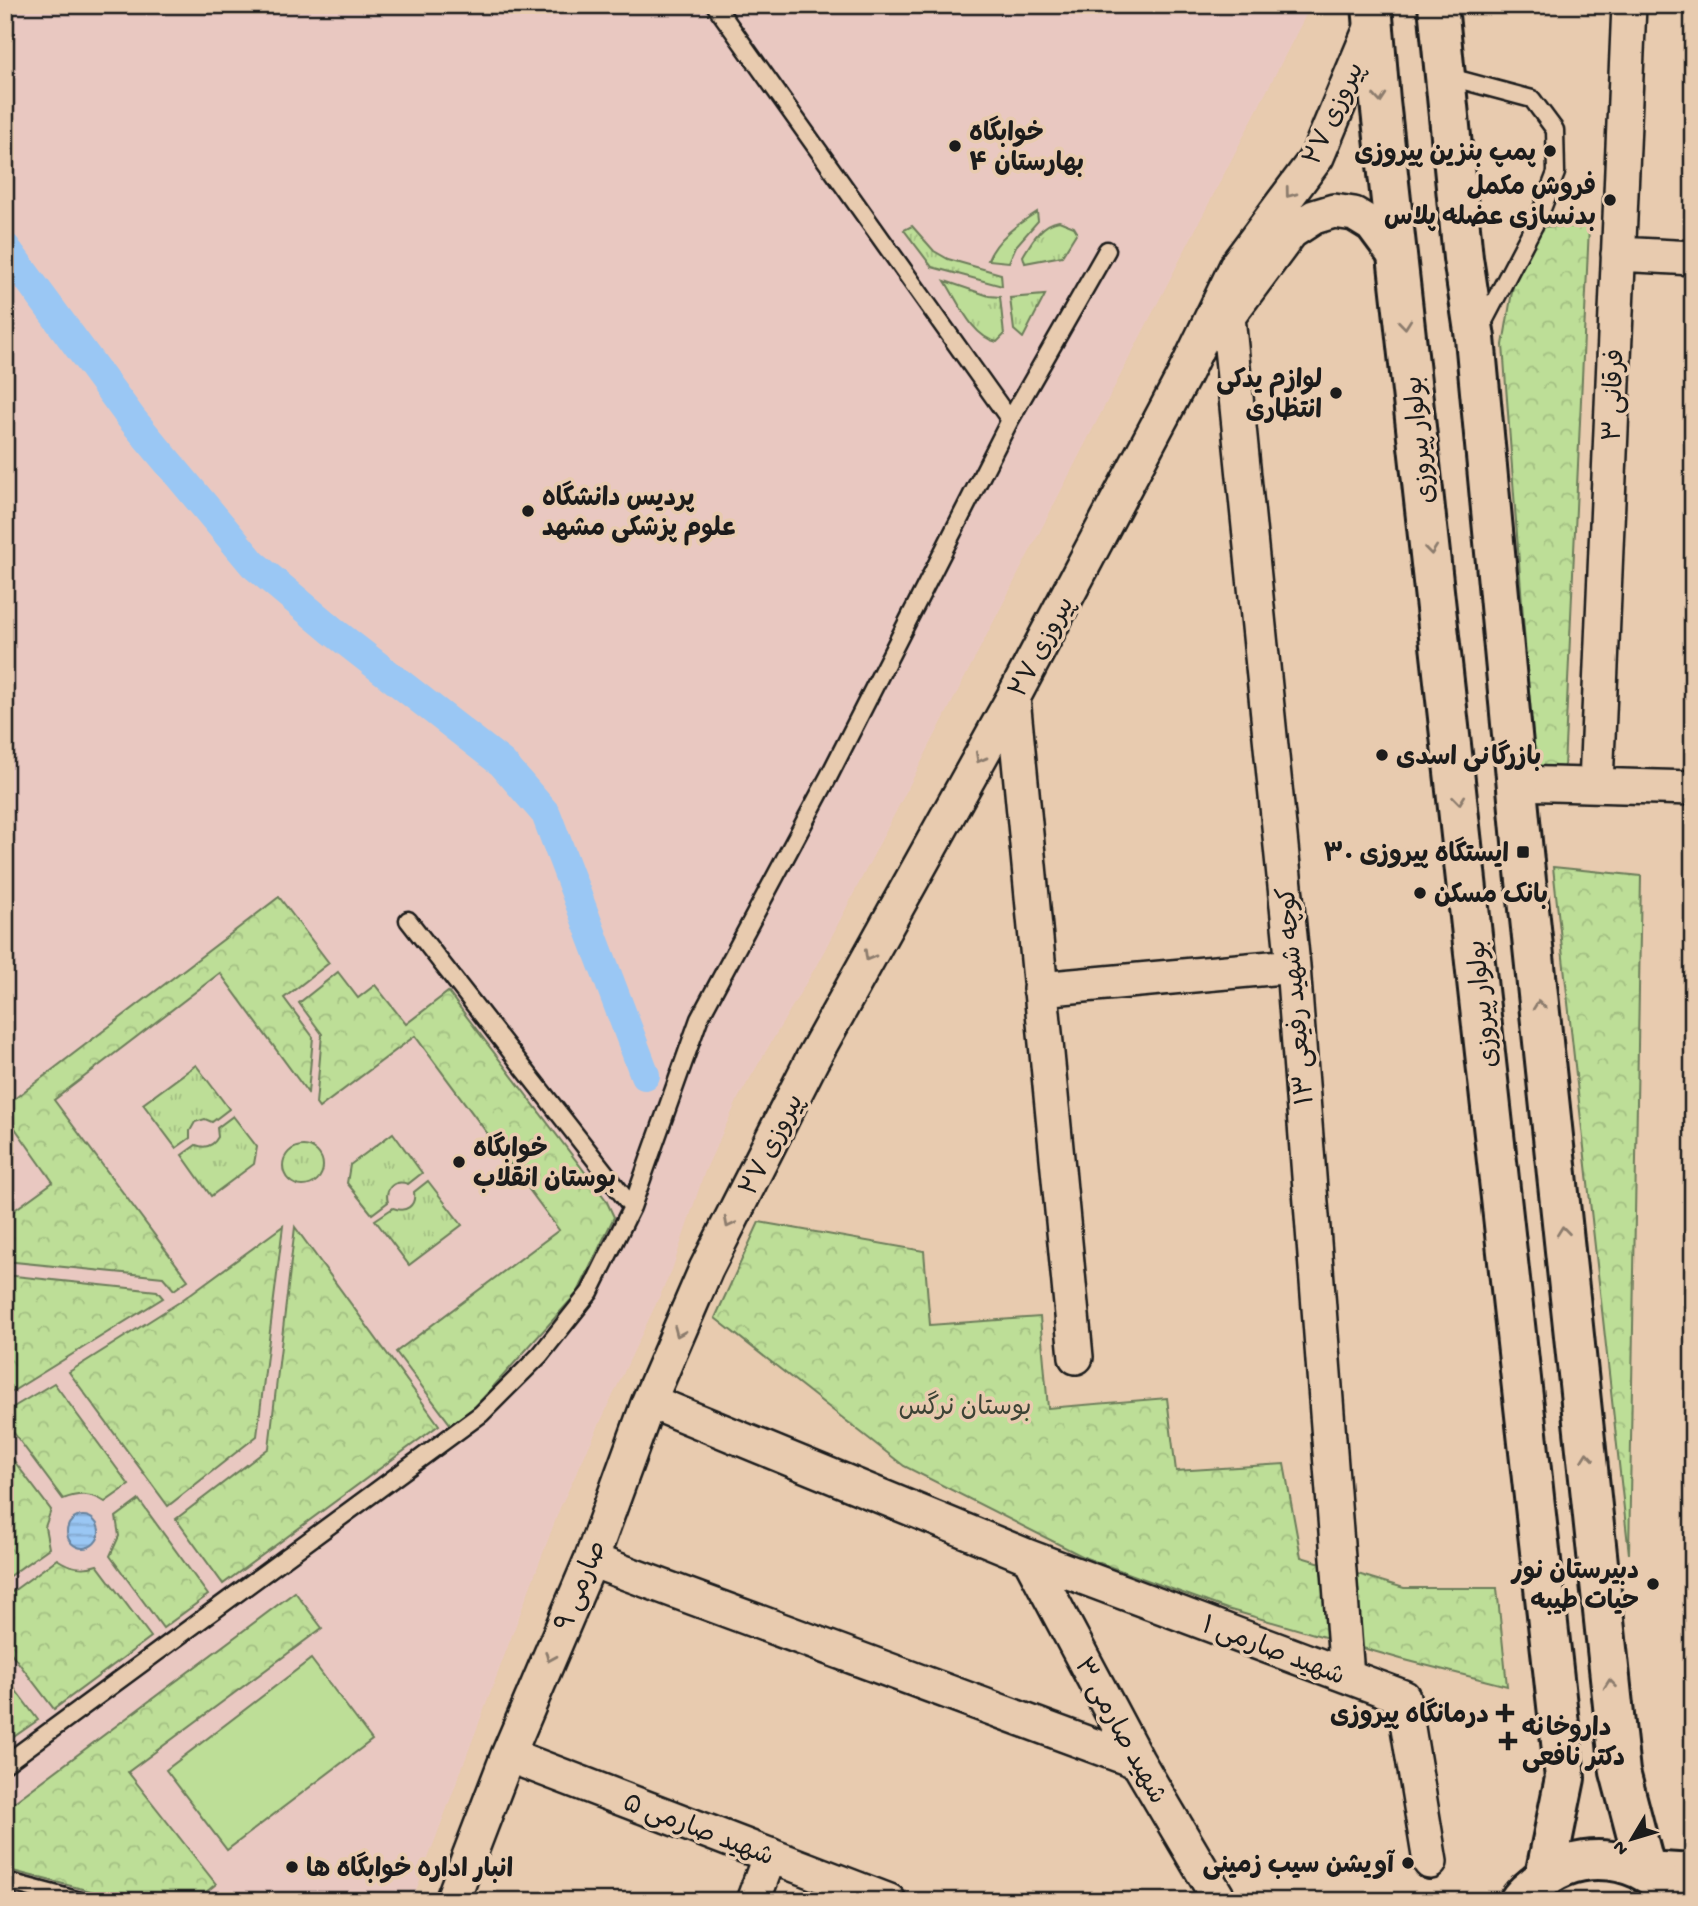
<svg xmlns="http://www.w3.org/2000/svg" width="1698" height="1906" font-family="'Gochi Hand','Playpen Sans Arabic',sans-serif">
<style>
.built{fill:#e9c8c1}
.grass{fill:url(#grass-tufts);stroke:#6c7d5a;stroke-width:2}
.forest{fill:url(#forest-crowns);stroke:#6c7d5a;stroke-width:2}
.pitch{fill:#bdde97;stroke:#6c7d5a;stroke-width:2}
.water{fill:url(#water-rules);stroke:#68839e;stroke-width:2}
.lines{fill:none;stroke-linecap:round;stroke-linejoin:round}
.canal{stroke:#9ac7f4;stroke-width:30}
.lane-casing{stroke:#1c1c1c;stroke-width:21}
.street-casing{stroke:#1c1c1c;stroke-width:38}
.secondary-casing{stroke:#1c1c1c;stroke-width:44}
.primary-casing{stroke:#1c1c1c;stroke-width:44}
.lane{stroke:#e8cbaf;stroke-width:16}
.street{stroke:#e8cbaf;stroke-width:33}
.secondary{stroke:#e8cbaf;stroke-width:38}
.primary{stroke:#e8cbaf;stroke-width:38}
.oneway{stroke:#8c7c6d}
.poi-dot{fill:#1c1c1c;stroke:#e8cbaf;stroke-width:2.5}
.labels{text-anchor:middle;stroke-width:7;stroke-linejoin:round;paint-order:stroke}
.street-label{font-size:26px;fill:#1c1c1c;stroke:#e8cbaf}
.poi-label{font-size:26px;font-weight:bold;fill:#1c1c1c;stroke:#e8cbaf;text-anchor:start}
.park-label{font-size:26px;fill:#3c4335;stroke:#e8cbaf}
</style>
<defs>
<pattern id="grass-tufts" width="24" height="20" patternUnits="userSpaceOnUse" patternTransform="scale(1.75)"><rect width="24" height="20" fill="#bdde97"/><path d="M3 7l-1-3M5 7V3M7 7l1-3M15 17l-1-3M17 17v-4M19 17l1-3" fill="none" stroke="#a2be82"/></pattern>
<pattern id="forest-crowns" width="20" height="18" patternUnits="userSpaceOnUse" patternTransform="scale(1.75)"><rect width="20" height="18" fill="#bdde97"/><path d="M2 6a3 3 0 1 1 6 0M12 15a3 3 0 1 1 6 0" fill="none" stroke="#a2be82"/></pattern>
<pattern id="water-rules" width="6" height="5" patternUnits="userSpaceOnUse" patternTransform="scale(1.75)"><rect width="6" height="5" fill="#9ac7f4"/><path d="M0 2.5h6" fill="none" stroke="#84aad1"/></pattern>
</defs>
<rect width="100%" height="100%" fill="#e8cbaf"/>
<filter id="ink" filterUnits="userSpaceOnUse"><feTurbulence type="fractalNoise" baseFrequency=".0143" numOctaves="2"/><feDisplacementMap in="SourceGraphic" scale="14" xChannelSelector="R" yChannelSelector="G"/><feConvolveMatrix kernelMatrix="1 2 1 2 8 2 1 2 1" color-interpolation-filters="sRGB"/></filter>
<g filter="url(#ink)">
<!-- built -->
<path class="built" d="M5,5H1311L819,961L739,1097L705,1171L672,1270L560,1508L412,1901H5Z"/>
<!-- grass -->
<path class="grass" d="M1037,212L1038,221L1016,246L1009,262L988,260C997,238 1018,224 1037,212Z
M1059,221L1074,227L1077,232L1062,256L1025,263L1023,256C1032,241 1041,224 1059,221Z
M912,226L934,251L948,259L1001,274L1002,286L932,267L904,230Z
M945,281L989,296L1000,297L1004,335L997,342C972,337 958,301 945,281Z
M1045,295L1023,338L1014,330L1010,298Z
M196,1065L229,1109L212,1122L205,1119L195,1122L190,1131V1138L176,1148L143,1104Z
M233,1116L257,1147L254,1164L211,1196L182,1155L196,1145C206,1149 213,1146 218,1137L217,1128Z
M393,1133L422,1173L408,1184C395,1179 384,1188 388,1202L372,1214L347,1183L350,1165Z
M283 1166a20 20 0 1 1 40 0a20 20 0 1 1-40 0Z
M428,1181L462,1225L409,1265L375,1220L393,1208C406,1213 416,1206 414,1192Z"/>
<!-- forest -->
<path class="forest" d="M1523,226L1589,227L1564,768L1534,766L1503,345Z
M1553,867L1641,876L1629,1554Z
M279,897L329,963L284,998L313,1037L308,1093L220,973L54,1100L188,1280L174,1290L163,1277L5,1261V1217L53,1182L5,1114V1106Z
M338,972L358,998L375,985L406,1024L448,992L606,1200L614,1217L578,1292L474,1408L451,1425L396,1352L559,1230L415,1036L319,1108L316,1104L322,1034L299,1003Z
M759,1222L924,1251L930,1325L1040,1317L1048,1408L1167,1398L1176,1471L1284,1464L1301,1557L1404,1588H1497L1507,1686L1401,1659L1227,1609L1086,1558L904,1466L715,1318Z
M283,1226L257,1436L168,1506L69,1372L178,1303Z
M295,1227L439,1425L223,1584L176,1519L269,1448Z
M5,1275L157,1291L163,1298L5,1396Z
M54,1383L129,1485L105,1502C91,1493 79,1493 63,1499L5,1421V1412Z
M5,1449L51,1510L45,1527L49,1548L5,1579Z
M139,1500L208,1595L163,1628L110,1556L119,1536L116,1517Z
M57,1559C70,1568 82,1570 97,1565L151,1637L54,1709L5,1645V1597Z
M295,1592L322,1628L128,1772L216,1884L195,1901H129L5,1869V1809Z
M5,1676L38,1720L5,1743Z"/>
<!-- pitch -->
<path class="pitch" d="M311,1659L372,1740L227,1850L166,1770Z"/>
<!-- water -->
<path class="water" d="M67 1532a16 16 0 1 1 32 0a16 16 0 1 1-32 0Z"/>
<g class="lines">
<!-- canal -->
<path class="canal" d="M5,247L131,418L253,564L334,632L502,763L546,814L645,1075"/>
<defs>
<path id="lane" d="M1446,76L1532,99L1555,130L1556,173L1540,214L1481,327
M1010,420L1107,250
M408,920L632,1207
M5,1764L481,1414L540,1355L590,1292L632,1207L699,1019L829,776L1010,420L715,5
M5,1881L80,1901"/>
<path id="street" d="M1618,254L1693,258
M1230,314L1291,232L1314,217L1334,211L1354,214L1372,225L1398,260
M1228,317L1293,966L1347,1676
M1013,698L1076,1357
M1516,783L1693,788
M1596,784L1629,5
M1040,989L1293,966
M649,1401L1029,1557L1403,1697L1430,1862
M1029,1557L1138,1762L1220,1901
M591,1560L1138,1762
M508,1755L889,1901
M452,1901L508,1755L591,1560L649,1401L706,1269L812,1060L1013,698L1183,377L1238,263L1317,157L1373,23
M753,1901L770,1855"/>
<path id="secondary" d="M1646,1871L1693,1874"/>
<path id="primary" d="M1372,5L1380,101L1565,1778L1545,1876
M1438,5L1463,258L1475,338L1523,852L1620,1772L1646,1871
M1519,1901C1523,1894 1529,1890 1535,1885C1579,1845 1644,1855 1679,1901"/>
</defs>
<!-- lane casing -->
<use href="#lane" class="lane-casing"/>
<!-- street casing -->
<use href="#street" class="street-casing"/>
<!-- secondary casing -->
<use href="#secondary" class="secondary-casing"/>
<!-- primary casing -->
<use href="#primary" class="primary-casing"/>
<!-- lane -->
<use href="#lane" class="lane"/>
<!-- street -->
<use href="#street" class="street"/>
<!-- secondary -->
<use href="#secondary" class="secondary"/>
<!-- primary -->
<use href="#primary" class="primary"/>
</g>
<!-- one-way arrows -->
<defs><path id="oneway-chevron" d="M-2-3.5L2.5 0L-2 3.5" fill="none" stroke-width="1.6" stroke-linecap="round" stroke-linejoin="round" transform="scale(1.75)"/></defs>
<g class="oneway">
<use href="#oneway-chevron" transform="translate(1380 98) rotate(85)"/>
<use href="#oneway-chevron" transform="translate(1290 193) rotate(127)"/>
<use href="#oneway-chevron" transform="translate(1405 324) rotate(84)"/>
<use href="#oneway-chevron" transform="translate(1431 550) rotate(84)"/>
<use href="#oneway-chevron" transform="translate(980 758) rotate(119)"/>
<use href="#oneway-chevron" transform="translate(1459 800) rotate(84)"/>
<use href="#oneway-chevron" transform="translate(869 956) rotate(119)"/>
<use href="#oneway-chevron" transform="translate(1539 1005) rotate(-96)"/>
<use href="#oneway-chevron" transform="translate(729 1223) rotate(117)"/>
<use href="#oneway-chevron" transform="translate(1563 1231) rotate(-96)"/>
<use href="#oneway-chevron" transform="translate(679 1332) rotate(113)"/>
<use href="#oneway-chevron" transform="translate(1587 1457) rotate(-96)"/>
<use href="#oneway-chevron" transform="translate(550 1657) rotate(113)"/>
<use href="#oneway-chevron" transform="translate(1610 1684) rotate(-96)"/>
</g>
</g>
<!-- markers -->
<g class="poi-dot">
<circle cx="955" cy="146" r="7"/>
<circle cx="1550" cy="151" r="7"/>
<circle cx="1610" cy="200" r="7"/>
<circle cx="1336" cy="393" r="7"/>
<circle cx="528" cy="511" r="7"/>
<circle cx="1382" cy="755" r="7"/>
<rect x="1516" y="845" width="14" height="14" rx="3.5"/>
<circle cx="1420" cy="893" r="7"/>
<circle cx="459" cy="1162" r="7"/>
<circle cx="1653" cy="1584" r="7"/>
<path d="M1501.5 1702.5h7v7h7v7h-7v7h-7v-7h-7v-7h7z"/>
<path d="M1504.5 1730.5h7v7h7v7h-7v7h-7v-7h-7v-7h7z"/>
<circle cx="1408" cy="1863" r="7"/>
<circle cx="292" cy="1867" r="7"/>
</g>
<g class="labels">
<!-- street labels -->
<g class="street-label">
<text transform="translate(1332 113) rotate(-65)" y="9">پیروزی ۲۷</text>
<text transform="translate(1612 395) rotate(-88)" y="9">فرقانی ۳</text>
<text transform="translate(1418 440) rotate(-96)" y="9">بولوار پیروزی</text>
<text transform="translate(1040 646) rotate(-62)" y="9">پیروزی ۲۷</text>
<text transform="translate(1294 996) rotate(-95)" y="9">کوچه شهید رفیعی ۱۳</text>
<text transform="translate(1481 1004) rotate(-96)" y="9">بولوار پیروزی</text>
<text transform="translate(770 1144) rotate(-63)" y="9">پیروزی ۲۷</text>
<text transform="translate(579 1585) rotate(-68)" y="9">صارمی ۹</text>
<text transform="translate(1274 1649) rotate(21)" y="9">شهید صارمی ۱</text>
<text transform="translate(1122 1730) rotate(61)" y="9">شهید صارمی ۳</text>
<text transform="translate(699 1828) rotate(21)" y="9">شهید صارمی ۵</text>
</g>
<!-- poi labels -->
<g class="poi-label">
<text x="969" y="140">خوابگاه<tspan x="969" dy="30">بهارستان ۴</tspan></text>
<text x="1536" y="160" text-anchor="end">پمپ بنزین پیروزی</text>
<text x="1596" y="194" text-anchor="end">فروش مکمل<tspan x="1596" dy="30">بدنسازی عضله پلاس</tspan></text>
<text x="1322" y="387" text-anchor="end">لوازم یدکی<tspan x="1322" dy="30">انتظاری</tspan></text>
<text x="542" y="505">پردیس دانشگاه<tspan x="542" dy="30">علوم پزشکی مشهد</tspan></text>
<text x="1396" y="764">بازرگانی اسدی</text>
<text x="1509" y="861" text-anchor="end">ایستگاه پیروزی ۳۰</text>
<text x="1434" y="902">بانک مسکن</text>
<text x="473" y="1156">خوابگاه<tspan x="473" dy="30">بوستان انقلاب</tspan></text>
<text x="1639" y="1578" text-anchor="end">دبیرستان نور<tspan x="1639" dy="30">حیات طیبه</tspan></text>
<text x="1489" y="1722" text-anchor="end">درمانگاه پیروزی</text>
<text x="1522" y="1735">داروخانه<tspan x="1522" dy="30">دکتر نافعی</tspan></text>
<text x="1394" y="1872" text-anchor="end">آویشن سیب زمینی</text>
<text x="306" y="1876">انبار اداره خوابگاه ها</text>
</g>
<!-- park labels -->
<g class="park-label">
<text x="965" y="1414">بوستان نرگس</text>
</g>
</g>
<!-- margin -->
<rect width="1698" height="1906" fill="none" stroke="#e8cbaf" stroke-width="28"/>
<rect x="14" y="14" width="1670" height="1878" fill="none" stroke="#1c1c1c" stroke-width="2.5" filter="url(#ink)"/>
<!-- north arrow -->
<g transform="translate(1632 1839) rotate(232)" stroke="#e8cbaf" stroke-width="5" paint-order="stroke">
<path d="M0-5L12 26L0 18L-12 26Z" fill="#1c1c1c"/>
<text y="-10" font-size="19" font-weight="bold" text-anchor="middle" fill="#1c1c1c">N</text>
</g>
</svg>
